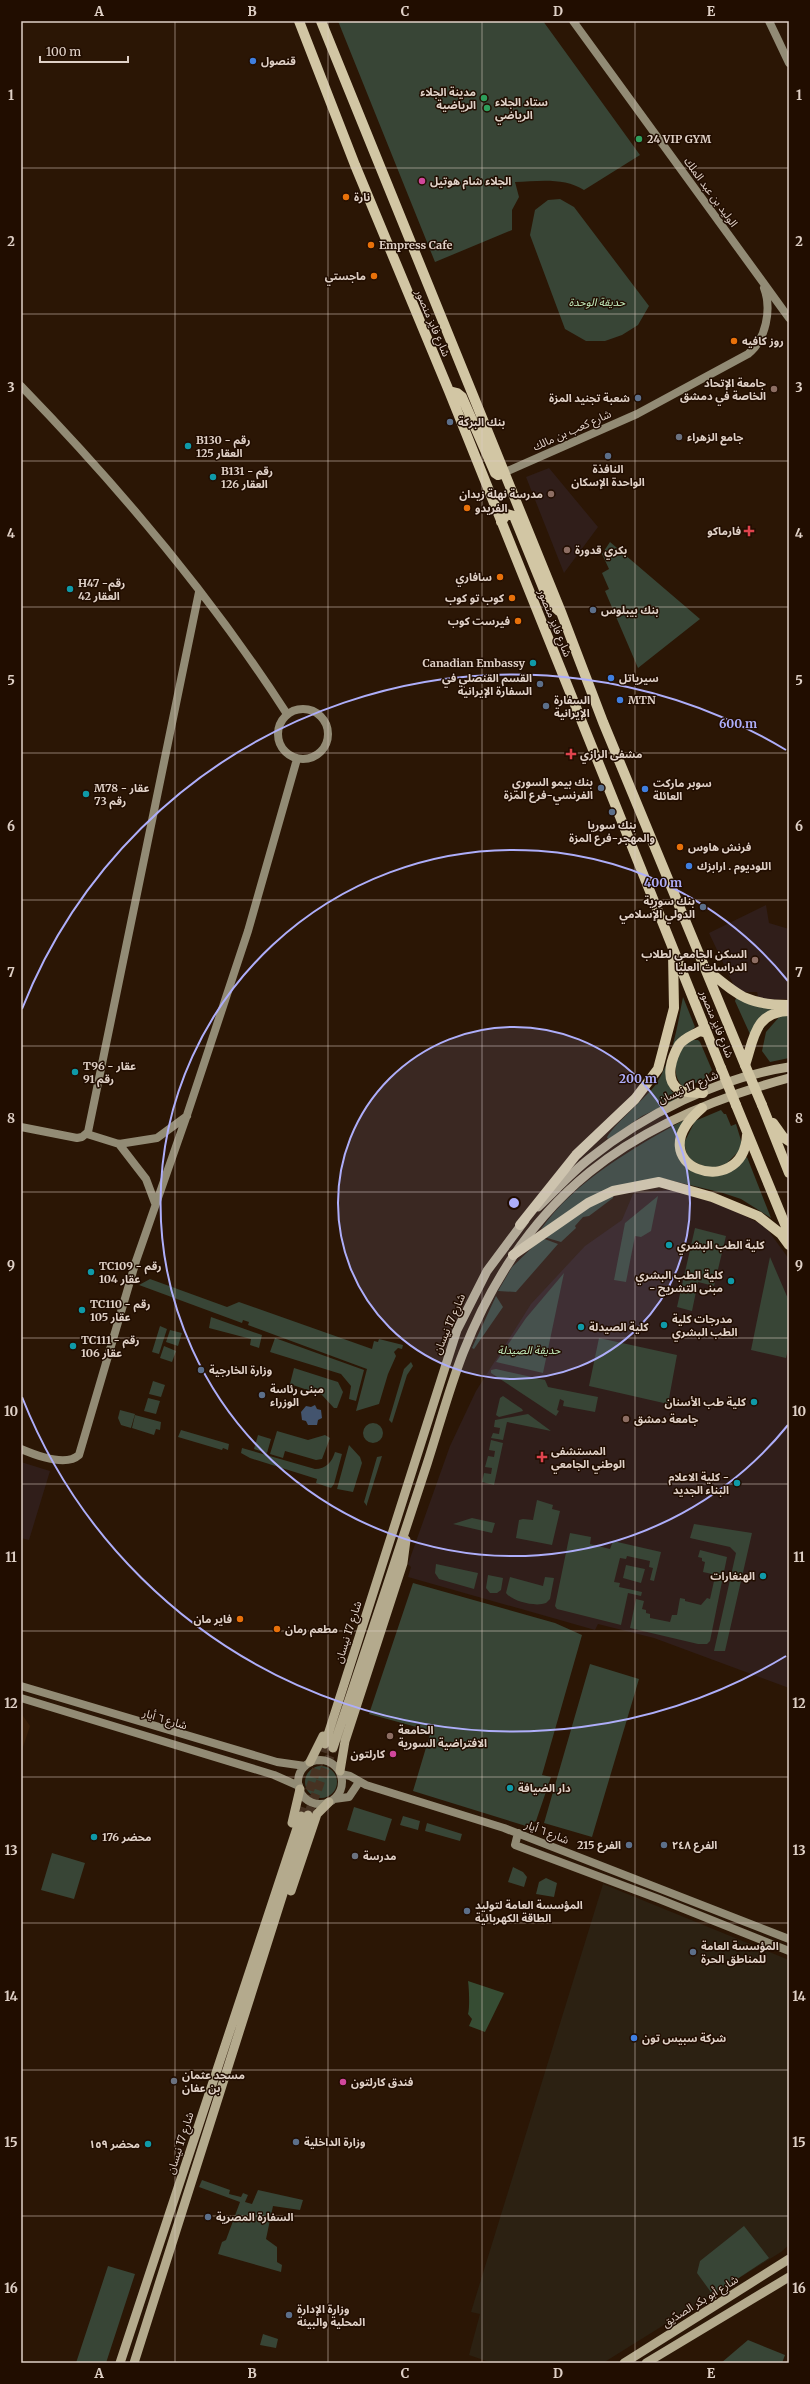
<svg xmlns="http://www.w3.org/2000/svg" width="810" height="2384" font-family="Merriweather,'Noto Sans Arabic',serif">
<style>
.built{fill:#391e07}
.industrial{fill:#2c2112}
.education{fill:#301e1a}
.green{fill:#384536}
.forest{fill:#364c33}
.water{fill:#43546e}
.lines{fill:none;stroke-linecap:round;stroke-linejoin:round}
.primary-tunnel{stroke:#463222;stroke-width:9;stroke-dasharray:9 4.5;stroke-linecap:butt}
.secondary{stroke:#928b75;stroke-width:8}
.primary{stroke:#b4aa8d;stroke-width:9}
.highway{stroke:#d2c6a4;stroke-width:10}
.highway-bridge{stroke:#d2c6a4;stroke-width:10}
.grid{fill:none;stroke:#e0d1c7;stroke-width:1;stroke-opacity:0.55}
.ring{fill:none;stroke:#aeaefa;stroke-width:2}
.shop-dot{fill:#3f7fe0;stroke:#210d00;stroke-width:1.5}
.leisure-dot{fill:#2e9e5b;stroke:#210d00;stroke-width:1.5}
.hotel-dot{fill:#d1479c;stroke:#210d00;stroke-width:1.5}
.food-dot{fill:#e8710a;stroke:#210d00;stroke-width:1.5}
.education-dot{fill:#8d6e63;stroke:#210d00;stroke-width:1.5}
.service-dot{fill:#5c6f8a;stroke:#210d00;stroke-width:1.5}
.worship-dot{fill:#6b7280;stroke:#210d00;stroke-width:1.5}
.culture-dot{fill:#0f9aa8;stroke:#210d00;stroke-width:1.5}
.health-dot{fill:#e0444e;stroke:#210d00;stroke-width:1.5}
.labels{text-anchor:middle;stroke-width:3;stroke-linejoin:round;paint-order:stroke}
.poi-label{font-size:11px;font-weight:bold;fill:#e0d1c7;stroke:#210d00;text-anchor:start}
.street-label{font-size:11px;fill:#e0d1c7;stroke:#210d00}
.park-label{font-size:11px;font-style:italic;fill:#c4efbf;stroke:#210d00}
.centre{fill:#aeaefa;stroke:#210d00;stroke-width:2}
.ring-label{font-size:12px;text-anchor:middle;font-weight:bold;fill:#aeaefa;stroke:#210d00;stroke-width:3;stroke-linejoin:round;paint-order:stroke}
.neatline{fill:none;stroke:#e0d1c7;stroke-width:1.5}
.grid-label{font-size:13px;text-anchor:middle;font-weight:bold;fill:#e0d1c7}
</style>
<rect width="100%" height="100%" fill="#2b1605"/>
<!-- built -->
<path class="built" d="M21,1713L30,1726L21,1753Z"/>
<!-- industrial -->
<path class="industrial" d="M603,1884L789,1960V2245L781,2252L603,2363H492L469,2355L480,2314L471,2312Z"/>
<!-- education -->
<path class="education" d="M549,468L598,527L564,573L526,477Z
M766,905L769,923L789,929V999L759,1000L757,992H742L734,986L709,933Z
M673,1189L727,1207L765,1226L789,1259V1688L654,1638L598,1624L595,1630L408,1577L411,1567L408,1564L450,1446L476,1391L531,1304L585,1246L622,1220L633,1194Z
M21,1462L50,1471L29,1540L21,1538Z"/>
<!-- green -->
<path class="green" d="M338,21H543L640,155L584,190C564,177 538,181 515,182L519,197L512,210V230L435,262Z
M560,199L574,207L649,306L638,325L622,335L605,341H586L565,329L530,235L535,210L548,200Z
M610,542L700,619L638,668L605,591L609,589L602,573L609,569L602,554Z
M683,997L695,1027L676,1044L666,1078L672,1092L682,1094V1097L642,1116L609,1139L607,1138C608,1130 647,1097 656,1084C673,1058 677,1027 683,997Z
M736,998L775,1008L754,1043L735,1001Z
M780,1016H789V1058L770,1062L762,1051L766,1032Z
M691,1040H698L700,1042L712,1070L704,1079L685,1088C669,1077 675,1049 691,1040Z
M721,1110L724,1114H726L731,1126L736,1124L743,1147L726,1164L710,1169L688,1159L684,1143L695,1121Z
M684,1120L680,1129L683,1163C701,1184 730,1174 747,1157L771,1218L741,1199L723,1193L661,1178L646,1180L541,1229C575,1181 633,1148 684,1120Z
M613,1195V1198L589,1216L583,1217L575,1226L576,1228L561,1242L544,1237L583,1209Z
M658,1196L651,1231L641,1237L635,1236L626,1282L614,1280L625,1223Z
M695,1228L726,1236L714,1286L698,1282L692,1311L677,1307Z
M542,1238L558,1244L516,1292L498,1291L512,1267Z
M770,1257L789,1301V1346L786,1358L751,1350Z
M564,1273L543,1373L496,1362L526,1318Z
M150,1279L227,1307L239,1302L372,1349L374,1341L378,1342L379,1339L403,1345L402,1349L398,1348L394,1352L396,1356L388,1374L379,1404L356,1411L367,1369L248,1325L249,1322L243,1320L242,1323L139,1285Z
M496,1296L503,1307L474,1349L472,1348Z
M211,1317L262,1335L259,1348L250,1345L251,1339L209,1328Z
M160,1326L167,1329L159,1354L152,1352Z
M170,1330L182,1333L178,1346L166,1342Z
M275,1338L364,1370L356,1401L349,1399L351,1386L341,1374L270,1352Z
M599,1338L677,1355L668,1404L589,1386Z
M164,1346L176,1351L172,1362L160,1358Z
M411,1362L413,1366L407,1375L392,1423L389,1420L404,1369Z
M294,1368L338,1382L343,1392L337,1408H334L322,1395L290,1384Z
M496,1369L545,1380L548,1387L598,1397L595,1412L563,1406L564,1401L560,1399L557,1410L559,1411L556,1416L491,1373V1370Z
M153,1381L165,1385L161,1397L149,1394Z
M503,1396L522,1409L523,1411L499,1417L496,1415L500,1398Z
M148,1398L160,1401L156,1414L144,1411Z
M120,1410L135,1414L131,1428L121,1425L118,1418Z
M528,1414L551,1431L507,1422L503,1440L491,1438L493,1433L499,1434L500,1428L494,1427L495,1420Z
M135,1415L161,1422L160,1430L156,1429L154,1435L132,1428Z
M363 1433a10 10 0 1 1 20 0a10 10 0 1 1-20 0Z
M181,1430L229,1444L228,1450L223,1448L222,1450L178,1437Z
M277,1431L308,1440L325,1435L330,1438L322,1459L316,1460L285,1451L283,1458L270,1454Z
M258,1435L271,1439L267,1453L254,1449Z
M491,1440L503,1443L494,1485L482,1482L484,1473L491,1474L492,1468L485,1467L488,1456L494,1457L495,1451L489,1450Z
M349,1445L360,1457L362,1463L353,1492L337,1489Z
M242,1448L315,1469C326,1469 332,1462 335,1452L342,1454L334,1484L331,1488L316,1483L317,1479L250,1458L241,1453Z
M382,1456L367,1504V1506L364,1502L377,1457Z
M537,1500L553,1505L552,1509L560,1511L552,1545L516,1538L519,1520L523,1519L533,1520Z
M472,1518L495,1523L492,1533L453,1524Z
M694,1524L752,1533L725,1651H714L736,1553L730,1547L690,1538Z
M570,1533L591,1537L590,1544L610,1549L613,1541L661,1552L654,1581L650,1580L653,1568L649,1567L650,1561L627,1556L626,1559L620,1558L614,1582L620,1583L619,1587L642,1592L641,1596L628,1593L621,1625L557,1609L555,1606Z
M700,1550L727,1557L710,1641L707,1644H698L630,1628L636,1599L644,1601L642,1609L646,1610V1613L650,1614V1618L670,1622L672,1615H677L680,1598L685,1599V1601L701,1605L707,1598L710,1599L714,1581L711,1580L712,1574L703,1572L705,1562L702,1561V1558L698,1557Z
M436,1564L478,1573L474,1589L439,1579L435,1573Z
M626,1565L645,1569L641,1583L623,1578Z
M488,1575L503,1578L501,1590L497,1593H490L486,1588Z
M510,1577L543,1586L545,1577L554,1578L550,1599L546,1603C536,1607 513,1602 506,1593Z
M413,1583L555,1623L582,1635L542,1775L551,1777L536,1821L526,1826L413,1791L431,1731L369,1714Z
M590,1664L639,1679L592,1837L544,1823Z
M305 1782a16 16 0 1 1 32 0a16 16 0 1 1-32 0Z
M354,1807L392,1819L385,1841L347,1830Z
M403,1816L420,1821L418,1830L400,1825Z
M427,1823L462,1834L460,1841L425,1831Z
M52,1853L85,1863L74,1899L41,1890Z
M513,1867L523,1872L527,1877L524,1887L508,1882Z
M546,1878L557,1883L554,1897L536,1894L539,1882Z
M202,2180L230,2190L229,2194L241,2197L243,2193L248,2195L245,2202L252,2204L258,2190L303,2200L300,2210L273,2206L266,2239L277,2247V2262L282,2265L281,2272L218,2254L222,2242L226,2240L240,2202L199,2187Z
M744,2226L769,2258L713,2295L697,2273L700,2261Z
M108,2266L135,2274L106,2363H76Z
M263,2334L278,2339L276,2348L260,2345Z
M748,2340L785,2355L782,2363H721Z"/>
<!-- forest -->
<path class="forest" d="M468,1981L504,1993L485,2032L469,2026L472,2019L468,2014C470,2009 469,1987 468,1981Z"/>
<!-- water -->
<path class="water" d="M315,1405L317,1409L321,1410L322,1418L318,1420L317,1425H308L306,1421L302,1420L301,1412L306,1406L311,1407Z"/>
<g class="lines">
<!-- primary-tunnel -->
<path class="primary-tunnel" d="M308,1815L333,1748
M301,1816L325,1744"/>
<!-- secondary -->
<path class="secondary" d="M573,21L789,318
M769,21L789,63
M21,386C119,487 211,596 287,714
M503,473L637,414L748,354C766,340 772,309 764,288
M278 734a25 25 0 1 1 50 0a25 25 0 1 1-50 0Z
M21,1127L77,1138L82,1137L88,1132L199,592
M87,1134L119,1144L157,1138L187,1116
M119,1144L146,1179L155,1203
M21,1449C35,1455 66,1467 79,1455L136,1261L187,1115L248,931L297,759
M21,1686L277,1762L305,1766
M21,1698L274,1775L299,1786
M298 1782a22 22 0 1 1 44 0a22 22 0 1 1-44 0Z
M341,1774L350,1776L366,1785L504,1828L789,1939
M334,1799L349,1797L359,1782
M518,1833L515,1845L659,1899L789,1951"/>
<!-- primary -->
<path class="primary" d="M538,1207C555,1191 571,1173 589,1159C645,1114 717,1078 789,1067
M325,1744L457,1330L487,1271L525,1220
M333,1748C365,1653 396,1559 427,1464C439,1427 449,1389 463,1353C525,1195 629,1121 789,1078
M310,1762L323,1736
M340,1771L345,1741L403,1563L406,1540
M292,1823L300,1789
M291,1891L317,1814L329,1802
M120,2363L301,1816
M134,2363L308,1815
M624,2363L789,2259
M646,2363L789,2277"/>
<!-- highway -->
<path class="highway" d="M299,21L355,165L449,391L721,1068
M321,21L561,612L603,722L745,1065
M449,391L457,393L462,397L495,473L498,475L503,473
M501,522L507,514L514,516L549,602L559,611
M706,969C738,995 746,1005 789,1005
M745,1065C754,1039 754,1012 789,1011
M703,1093C696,1092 685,1094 678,1089C664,1079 672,1057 679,1045C684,1038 693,1035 700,1031L707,1033
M736,1105L789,1234
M762,1105L789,1173
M702,1108C634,1166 743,1203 747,1135
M773,1123L783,1137L789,1141
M520,1225L576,1155L635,1099L658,1069L674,1008L673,953
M513,1255L588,1203L613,1191L659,1182L712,1197L758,1216L781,1234L789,1245"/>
<!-- highway-bridge -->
<path class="highway-bridge" d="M745,1065L762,1105
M721,1068L736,1105"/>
</g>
<!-- grid -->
<path class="grid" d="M175,21V2363M328,21V2363M482,21V2363M635,21V2363M21,168H789M21,314H789M21,461H789M21,607H789M21,753H789M21,900H789M21,1046H789M21,1192H789M21,1338H789M21,1484H789M21,1631H789M21,1777H789M21,1923H789M21,2070H789M21,2216H789"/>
<!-- distance rings -->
<circle cx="514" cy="1203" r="176" fill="#aeaefa" fill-opacity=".12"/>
<g class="ring">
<circle cx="514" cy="1203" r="176"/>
<path d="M788 1425A353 353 0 1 1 788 981"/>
<path d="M786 1656A529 529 0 0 1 22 1397M22 1009A529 529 0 0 1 786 750"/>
</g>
<!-- markers -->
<g class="shop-dot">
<circle cx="253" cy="61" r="4"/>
<circle cx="611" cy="678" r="4"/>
<circle cx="620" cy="700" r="4"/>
<circle cx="645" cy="789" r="4"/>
<circle cx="689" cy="866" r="4"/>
<circle cx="634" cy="2038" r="4"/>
</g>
<g class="leisure-dot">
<circle cx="484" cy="98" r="4"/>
<circle cx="487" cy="108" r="4"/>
<circle cx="639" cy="139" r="4"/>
</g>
<g class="hotel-dot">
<circle cx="422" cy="181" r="4"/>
<circle cx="393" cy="1754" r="4"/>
<circle cx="343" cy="2082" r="4"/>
</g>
<g class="food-dot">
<circle cx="346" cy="197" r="4"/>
<circle cx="371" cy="245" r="4"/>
<circle cx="374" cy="276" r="4"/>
<circle cx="734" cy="341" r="4"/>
<circle cx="467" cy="508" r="4"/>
<circle cx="500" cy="577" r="4"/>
<circle cx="512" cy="598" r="4"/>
<circle cx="518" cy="621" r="4"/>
<circle cx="680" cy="847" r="4"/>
<circle cx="240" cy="1619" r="4"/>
<circle cx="277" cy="1629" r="4"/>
</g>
<g class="education-dot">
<circle cx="774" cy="389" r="4"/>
<circle cx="551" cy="494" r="4"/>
<circle cx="567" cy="550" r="4"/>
<circle cx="755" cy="960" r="4"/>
<circle cx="626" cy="1419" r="4"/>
<circle cx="390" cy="1736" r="4"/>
</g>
<g class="service-dot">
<circle cx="638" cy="398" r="4"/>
<circle cx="450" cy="422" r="4"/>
<circle cx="608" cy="456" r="4"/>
<circle cx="593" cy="610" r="4"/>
<circle cx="540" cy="684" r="4"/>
<circle cx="546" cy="706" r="4"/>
<circle cx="601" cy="788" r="4"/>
<circle cx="612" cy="812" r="4"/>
<circle cx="703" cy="907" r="4"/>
<circle cx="201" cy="1370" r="4"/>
<circle cx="262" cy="1395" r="4"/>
<circle cx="629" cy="1845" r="4"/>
<circle cx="664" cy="1845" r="4"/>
<circle cx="467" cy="1911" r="4"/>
<circle cx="693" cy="1952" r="4"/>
<circle cx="296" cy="2142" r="4"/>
<circle cx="208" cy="2217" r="4"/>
<circle cx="289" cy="2315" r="4"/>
</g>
<g class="worship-dot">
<circle cx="679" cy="437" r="4"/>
<circle cx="355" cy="1856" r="4"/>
<circle cx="174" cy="2081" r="4"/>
</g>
<g class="culture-dot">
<circle cx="188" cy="446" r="4"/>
<circle cx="213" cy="477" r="4"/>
<circle cx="70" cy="589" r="4"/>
<circle cx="533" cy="663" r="4"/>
<circle cx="86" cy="794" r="4"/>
<circle cx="75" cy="1072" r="4"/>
<circle cx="669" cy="1245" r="4"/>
<circle cx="91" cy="1272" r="4"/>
<circle cx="731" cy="1281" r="4"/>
<circle cx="82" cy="1310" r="4"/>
<circle cx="664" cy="1325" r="4"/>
<circle cx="581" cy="1327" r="4"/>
<circle cx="73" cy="1346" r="4"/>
<circle cx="754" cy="1402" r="4"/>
<circle cx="737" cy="1483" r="4"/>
<circle cx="763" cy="1576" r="4"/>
<circle cx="510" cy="1788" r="4"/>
<circle cx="94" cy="1837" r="4"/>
<circle cx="148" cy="2144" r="4"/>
</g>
<g class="health-dot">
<path d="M747 525h4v4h4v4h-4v4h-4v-4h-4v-4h4z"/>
<path d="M569 748h4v4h4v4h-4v4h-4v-4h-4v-4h4z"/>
<path d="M540 1451h4v4h4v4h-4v4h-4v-4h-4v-4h4z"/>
</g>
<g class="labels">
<!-- poi labels -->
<g class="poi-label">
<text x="261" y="65">قنصول</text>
<text x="476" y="96" text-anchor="end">مدينة الجلاء<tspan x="476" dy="13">الرياضية</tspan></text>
<text x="495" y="106">ستاد الجلاء<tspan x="495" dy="13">الرياضي</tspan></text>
<text x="647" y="143">24 VIP GYM</text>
<text x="430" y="185">الجلاء شام هوتيل</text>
<text x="354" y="201">نارة</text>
<text x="379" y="249">Empress Cafe</text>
<text x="366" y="280" text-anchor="end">ماجستي</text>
<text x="742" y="345">روز كافيه</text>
<text x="766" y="387" text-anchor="end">جامعة الإتحاد<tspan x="766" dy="13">الخاصة في دمشق</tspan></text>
<text x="630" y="402" text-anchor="end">شعبة تجنيد المزة</text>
<text x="458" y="426">بنك البركة</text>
<text x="687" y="441">جامع الزهراء</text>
<text x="196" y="444">B130 - رقم<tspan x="196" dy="13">العقار 125</tspan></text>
<text x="608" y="473" text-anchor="middle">النافذة<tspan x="608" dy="13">الواحدة الإسكان</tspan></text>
<text x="221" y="475">B131 - رقم<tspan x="221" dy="13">العقار 126</tspan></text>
<text x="543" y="498" text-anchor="end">مدرسة نهلة زيدان</text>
<text x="475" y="512">الفريدو</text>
<text x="741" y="535" text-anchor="end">فارماكو</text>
<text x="575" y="554">بكري قدورة</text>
<text x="492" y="581" text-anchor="end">سافاري</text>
<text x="78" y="587">H47 -رقم<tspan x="78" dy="13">العقار 42</tspan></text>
<text x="504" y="602" text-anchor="end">كوب تو كوب</text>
<text x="601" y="614">بنك بيبلوس</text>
<text x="510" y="625" text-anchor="end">فيرست كوب</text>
<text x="525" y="667" text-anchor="end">Canadian Embassy</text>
<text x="532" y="682" text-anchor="end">القسم القنصلي في<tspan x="532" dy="13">السفارة الإيرانية</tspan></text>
<text x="619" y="682">سيرياتل</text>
<text x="554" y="704">السفارة<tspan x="554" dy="13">الإيرانية</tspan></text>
<text x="628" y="704">MTN</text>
<text x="580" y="758">مشفى الرازي</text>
<text x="593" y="786" text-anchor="end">بنك بيمو السوري<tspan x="593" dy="13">الفرنسي-فرع المزة</tspan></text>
<text x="653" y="787">سوبر ماركت<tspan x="653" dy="13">العائلة</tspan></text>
<text x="94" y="792">M78 - عقار<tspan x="94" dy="13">رقم 73</tspan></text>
<text x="612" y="829" text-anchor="middle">بنك سوريا<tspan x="612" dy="13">والمهجر-فرع المزة</tspan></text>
<text x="688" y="851">فرنش هاوس</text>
<text x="697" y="870">اللوديوم . ارابزك</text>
<text x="695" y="905" text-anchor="end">بنك سورية<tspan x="695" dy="13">الدولي الإسلامي</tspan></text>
<text x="747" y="958" text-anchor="end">السكن الجامعي لطلاب<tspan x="747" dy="13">الدراسات العليا</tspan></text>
<text x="83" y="1070">T96 - عقار<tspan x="83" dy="13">رقم 91</tspan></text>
<text x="677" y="1249">كلية الطب البشري</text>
<text x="99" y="1270">TC109 - رقم<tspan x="99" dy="13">عقار 104</tspan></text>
<text x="723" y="1279" text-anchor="end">كلية الطب البشري<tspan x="723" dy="13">- مبنى التشريح</tspan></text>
<text x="90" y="1308">TC110 - رقم<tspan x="90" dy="13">عقار 105</tspan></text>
<text x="672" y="1323">مدرجات كلية<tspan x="672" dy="13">الطب البشري</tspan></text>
<text x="589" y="1331">كلية الصيدلة</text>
<text x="81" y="1344">TC111 - رقم<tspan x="81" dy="13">عقار 106</tspan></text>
<text x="209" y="1374">وزارة الخارجية</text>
<text x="270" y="1393">مبنى رئاسة<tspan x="270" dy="13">الوزراء</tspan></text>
<text x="746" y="1406" text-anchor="end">كلية طب الأسنان</text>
<text x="634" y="1423">جامعة دمشق</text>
<text x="551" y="1455">المستشفى<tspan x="551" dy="13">الوطني الجامعي</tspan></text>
<text x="729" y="1481" text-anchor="end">كلية الاعلام -<tspan x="729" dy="13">البناء الجديد</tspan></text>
<text x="755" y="1580" text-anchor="end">الهنغارات</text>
<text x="232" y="1623" text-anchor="end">فاير مان</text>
<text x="285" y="1633">مطعم رمان</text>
<text x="398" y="1734">الحامعة<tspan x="398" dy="13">الافتراضية السورية</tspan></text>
<text x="385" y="1758" text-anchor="end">كارلتون</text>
<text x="518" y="1792">دار الضيافة</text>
<text x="102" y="1841">محضر 176</text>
<text x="621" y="1849" text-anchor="end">الفرع 215</text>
<text x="672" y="1849">الفرع ٢٤٨</text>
<text x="363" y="1860">مدرسة</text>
<text x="475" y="1909">المؤسسة العامة لتوليد<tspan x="475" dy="13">الطاقة الكهربائية</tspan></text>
<text x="701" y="1950">المؤسسة العامة<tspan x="701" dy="13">للمناطق الحرة</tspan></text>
<text x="642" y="2042">شركة سبيس تون</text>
<text x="182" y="2079">مسجد عثمان<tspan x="182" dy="13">بن عفان</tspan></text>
<text x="351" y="2086">فندق كارلتون</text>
<text x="304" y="2146">وزارة الداخلية</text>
<text x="140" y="2148" text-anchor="end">محضر ١٥٩</text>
<text x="216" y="2221">السفارة المصرية</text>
<text x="297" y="2313">وزارة الإدارة<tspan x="297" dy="13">المحلية والبيئة</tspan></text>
</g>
<!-- street labels -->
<g class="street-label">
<text transform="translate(711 192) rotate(54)" y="4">الوليد بن عبد الملك</text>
<text transform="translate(433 323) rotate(67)" y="4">شارع فايز منصور</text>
<text transform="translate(572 430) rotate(-24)" y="4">شارع كعب بن مالك</text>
<text transform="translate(555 623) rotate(68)" y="4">شارع فايز منصور</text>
<text transform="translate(717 1024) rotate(68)" y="4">شارع فايز منصور</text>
<text transform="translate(688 1087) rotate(-24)" y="4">شارع 17 نيسان</text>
<text transform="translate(449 1324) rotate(-67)" y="4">شارع 17 نيسان</text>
<text transform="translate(348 1632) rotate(-72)" y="4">شارع 17 نيسان</text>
<text transform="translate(165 1719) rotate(17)" y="4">شارع ٦ أيار</text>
<text transform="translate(547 1832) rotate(21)" y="4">شارع ٦ أيار</text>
<text transform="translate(180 2143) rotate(-72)" y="4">شارع 17 نيسان</text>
<text transform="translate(700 2301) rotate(-32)" y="4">شارع أبو بكر الصدّيق</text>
</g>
<!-- park labels -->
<g class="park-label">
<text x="597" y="306">حديقة الوحدة</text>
<text x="529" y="1354">حديقة الصيدلة</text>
</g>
</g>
<circle cx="514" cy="1203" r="6" class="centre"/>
<g class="ring-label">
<text x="738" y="728">600 m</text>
<text x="663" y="887">400 m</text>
<text x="638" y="1083">200 m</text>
</g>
<!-- border -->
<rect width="810" height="2384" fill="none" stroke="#210d00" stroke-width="44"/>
<!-- scale -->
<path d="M40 56v6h88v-6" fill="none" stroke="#e0d1c7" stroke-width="2"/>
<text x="46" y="56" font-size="12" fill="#e0d1c7" stroke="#210d00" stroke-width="3" paint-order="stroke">100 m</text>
<rect x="22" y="22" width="766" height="2340" class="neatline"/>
<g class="grid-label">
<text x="99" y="16">A</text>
<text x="252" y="16">B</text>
<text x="405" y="16">C</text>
<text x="558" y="16">D</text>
<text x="711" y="16">E</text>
<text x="11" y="100">1</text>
<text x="799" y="100">1</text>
<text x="11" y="246">2</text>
<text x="799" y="246">2</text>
<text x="11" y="392">3</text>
<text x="799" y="392">3</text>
<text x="11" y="538">4</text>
<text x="799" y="538">4</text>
<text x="11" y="685">5</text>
<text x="799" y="685">5</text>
<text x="11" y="831">6</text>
<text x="799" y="831">6</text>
<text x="11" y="977">7</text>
<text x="799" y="977">7</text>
<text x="11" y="1123">8</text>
<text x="799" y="1123">8</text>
<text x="11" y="1270">9</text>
<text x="799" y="1270">9</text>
<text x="11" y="1416">10</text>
<text x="799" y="1416">10</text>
<text x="11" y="1562">11</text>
<text x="799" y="1562">11</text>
<text x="11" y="1708">12</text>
<text x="799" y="1708">12</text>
<text x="11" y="1855">13</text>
<text x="799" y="1855">13</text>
<text x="11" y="2001">14</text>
<text x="799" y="2001">14</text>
<text x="11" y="2147">15</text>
<text x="799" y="2147">15</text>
<text x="11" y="2293">16</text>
<text x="799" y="2293">16</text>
<text x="99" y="2378">A</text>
<text x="252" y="2378">B</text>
<text x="405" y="2378">C</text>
<text x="558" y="2378">D</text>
<text x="711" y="2378">E</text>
</g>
</svg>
